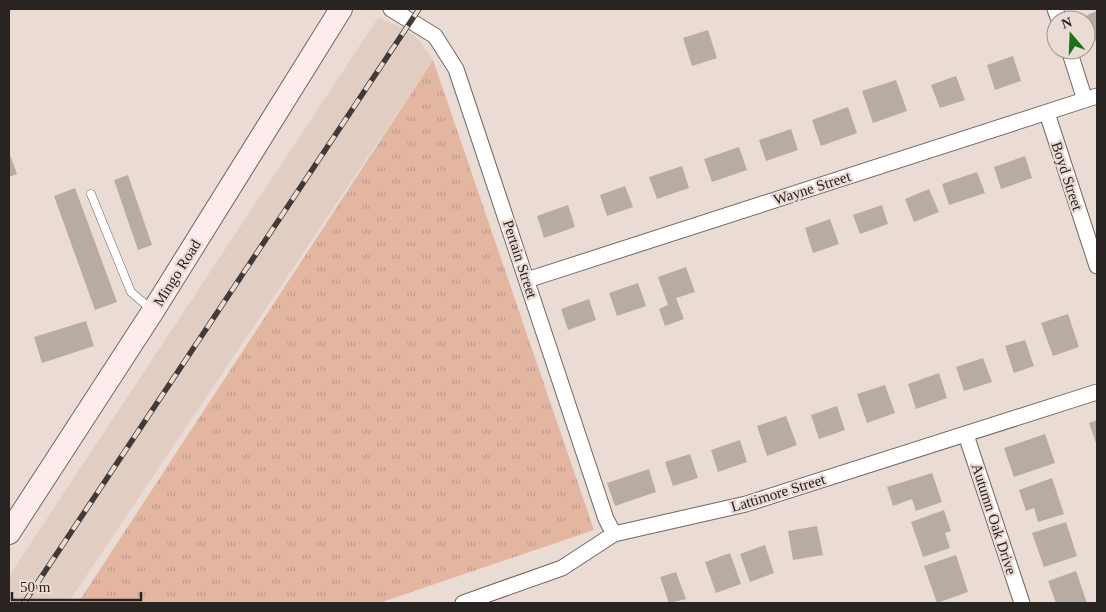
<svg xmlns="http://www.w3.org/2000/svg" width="1106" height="612" font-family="Georgia,serif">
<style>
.built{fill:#e1cdc2}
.grass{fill:url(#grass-tufts)}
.building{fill:#b6aca2}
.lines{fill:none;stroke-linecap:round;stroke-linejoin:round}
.lane-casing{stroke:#736761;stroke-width:9}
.street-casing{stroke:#736761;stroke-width:17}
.secondary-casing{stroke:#736761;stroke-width:24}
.lane{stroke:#fff;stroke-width:8}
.street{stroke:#fff;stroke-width:15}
.secondary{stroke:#fcecec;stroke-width:22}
.rail-casing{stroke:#413a38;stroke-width:5.5}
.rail{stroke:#eadcd5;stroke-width:4;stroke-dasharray:11;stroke-linecap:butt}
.labels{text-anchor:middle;stroke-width:4.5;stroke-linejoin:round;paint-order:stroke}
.street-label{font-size:15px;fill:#292321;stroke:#eadcd5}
</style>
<defs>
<pattern id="grass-tufts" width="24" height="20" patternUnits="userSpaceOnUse" patternTransform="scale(1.25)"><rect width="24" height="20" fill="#e2b6a0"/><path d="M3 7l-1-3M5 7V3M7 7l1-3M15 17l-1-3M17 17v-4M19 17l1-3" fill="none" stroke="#c29c8a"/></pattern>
</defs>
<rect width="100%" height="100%" fill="#eadcd5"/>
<!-- built -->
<path class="built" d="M378,18L405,29L418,39L433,60L68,603H9V576Z"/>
<!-- grass -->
<path class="grass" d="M433,60L594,530L379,603H78Z"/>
<!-- building -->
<path class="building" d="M1097,11V45L1087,15Z
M708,30L717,58L692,66L683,38Z
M1013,56L1021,81L995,90L987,65Z
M956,76L965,100L940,108L931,85Z
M896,80L907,111L873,123L862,91Z
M848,107L857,133L821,146L812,120Z
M791,129L798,150L766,161L759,140Z
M739,147L747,170L712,182L704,159Z
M9,152L17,174L9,177Z
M1025,156L1032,178L1001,189L994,167Z
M682,166L689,188L657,199L649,177Z
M977,172L985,193L949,205L942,184Z
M128,175L152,245L138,250L114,180Z
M625,186L633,207L607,216L600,195Z
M75,188L117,302L95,310L54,196Z
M929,189L939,212L914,222L905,199Z
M568,205L575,227L544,238L537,216Z
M882,205L888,224L860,234L853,215Z
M830,219L839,244L813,253L805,228Z
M686,267L695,292L676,298L684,319L665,326L659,309L668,305L658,277Z
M638,283L646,306L617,316L609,293Z
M589,299L596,320L568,330L561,309Z
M1068,314L1079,347L1053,356L1041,323Z
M86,321L94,346L42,363L34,337Z
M1025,340L1034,366L1014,373L1005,346Z
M983,358L992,382L964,391L956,367Z
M939,373L947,398L916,409L908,384Z
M885,385L895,413L867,423L857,394Z
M837,406L845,430L819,439L811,415Z
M786,416L797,445L767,456L757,426Z
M1097,420V442L1096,443L1089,423Z
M1045,434L1055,463L1014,477L1004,448Z
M740,440L747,462L718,472L711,450Z
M690,454L698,478L673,486L665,462Z
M649,469L656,492L615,506L607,483Z
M932,473L942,502L916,511L912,499L893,506L887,487Z
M1052,478L1064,514L1038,522L1034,508L1026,511L1019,490Z
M944,510L951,531L945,533L950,548L923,557L911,522Z
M1066,522L1077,556L1044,567L1032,533Z
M817,526L823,555L793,560L788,531Z
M765,545L774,573L750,582L740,554Z
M730,553L741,584L716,593L705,562Z
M956,555L968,592L937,603L924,566Z
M1076,571L1087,603H1056L1048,581Z
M676,572L686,599L669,603L660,577Z"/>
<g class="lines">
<defs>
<path id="lane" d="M91,194L131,292L152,310"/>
<path id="street" d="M391,9L435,36L456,69L606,519L614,534
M1055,9L1059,20
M1069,50L1085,100
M1047,113L1097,266
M527,280L1097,96
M966,435L1022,603
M463,603L562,568L614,534L746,504L1097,392"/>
<path id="secondary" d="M9,533L153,311L341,9"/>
</defs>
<!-- lane casing -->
<use href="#lane" class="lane-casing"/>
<!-- street casing -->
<use href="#street" class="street-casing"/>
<!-- secondary casing -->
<use href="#secondary" class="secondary-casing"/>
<!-- lane -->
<use href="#lane" class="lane"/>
<!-- street -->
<use href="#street" class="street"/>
<!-- secondary -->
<use href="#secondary" class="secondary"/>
<defs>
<path id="rail" d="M24,603L419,9"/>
</defs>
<!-- rail casing -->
<use href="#rail" class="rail-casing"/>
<!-- rail -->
<use href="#rail" class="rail"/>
</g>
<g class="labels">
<!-- street labels -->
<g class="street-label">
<text transform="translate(1067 176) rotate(72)" y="5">Boyd Street</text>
<text transform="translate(812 188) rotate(-18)" y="5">Wayne Street</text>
<text transform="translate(520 259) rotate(72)" y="5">Pertain Street</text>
<text transform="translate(177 273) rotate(-58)" y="5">Mingo Road</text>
<text transform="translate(778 493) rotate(-17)" y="5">Lattimore Street</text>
<text transform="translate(994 519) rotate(72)" y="5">Autumn Oak Drive</text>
</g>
</g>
<!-- border -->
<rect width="1106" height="612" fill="none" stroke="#292321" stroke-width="20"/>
<!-- north arrow -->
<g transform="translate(1071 35) rotate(341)"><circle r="24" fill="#eadcd5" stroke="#9d928d"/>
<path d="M0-4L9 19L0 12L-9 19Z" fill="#1c711a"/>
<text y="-8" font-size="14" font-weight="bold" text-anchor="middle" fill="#292321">N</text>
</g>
<!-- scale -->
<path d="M12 592v8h129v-8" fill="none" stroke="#292321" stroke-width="2.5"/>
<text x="20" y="592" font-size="15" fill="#292321" stroke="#eadcd5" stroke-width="4" paint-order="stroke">50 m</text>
</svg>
